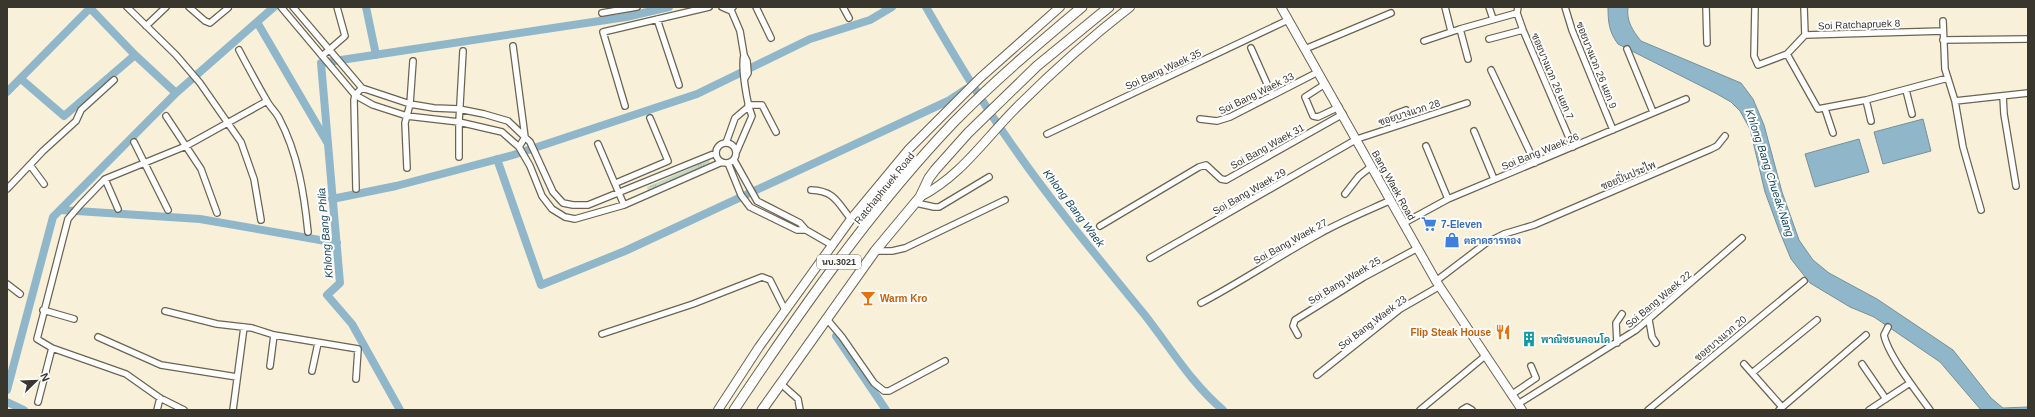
<svg xmlns="http://www.w3.org/2000/svg" width="2035" height="417" font-family="Helvetica,Sarabun,sans-serif">
<style>
.grass{fill:url(#grass-tufts)}
.water{fill:#90b6c9;stroke:#76909a}
.lines{fill:none;stroke-linecap:round;stroke-linejoin:round}
.canal{stroke:#90b6c9;stroke-width:8}
.street-casing{stroke:#6c6451;stroke-width:8}
.secondary-casing{stroke:#6c6451;stroke-width:10}
.primary-casing{stroke:#6c6451;stroke-width:11}
.street{stroke:#fff;stroke-width:5.5}
.secondary{stroke:#fff;stroke-width:8}
.primary{stroke:#fff;stroke-width:9}
.labels{text-anchor:middle;stroke-width:4;stroke-linejoin:round;paint-order:stroke}
.shield{fill:#fefefe;stroke:#74726c;stroke-width:1}
.shield-label{font-size:9px;font-weight:bold;fill:#39362d}
.street-label{font-size:10px;fill:#39362d;stroke:#fefefe}
.shop-label{font-size:10px;font-weight:bold;fill:#366cbe;stroke:#fefefe;text-anchor:start}
.food-label{font-size:10px;font-weight:bold;fill:#c56008;stroke:#fefefe;text-anchor:start}
.culture-label{font-size:10px;font-weight:bold;fill:#0d838f;stroke:#fefefe;text-anchor:start}
.water-label{font-size:11px;font-style:italic;fill:#16475d;stroke:#fefefe}
</style>
<defs>
<pattern id="grass-tufts" width="24" height="20" patternUnits="userSpaceOnUse"><rect width="24" height="20" fill="#c1d8c9"/><path d="M3 7l-1-3M5 7V3M7 7l1-3M15 17l-1-3M17 17v-4M19 17l1-3" fill="none" stroke="#a7baad"/></pattern>
</defs>
<rect width="100%" height="100%" fill="#f9f0da"/>
<!-- grass -->
<path class="grass" d="M709,160L710,164L648,191L647,187Z"/>
<!-- water -->
<path class="water" d="M1608,7H1628C1626,21 1633,31 1641,41L1741,83L1753,99L1764,125L1782,192L1799,240L1813,260L1829,273L1877,299L1953,350L1991,398L2003,408L2028,407V410H1981L1940,362L1874,317L1850,307L1810,283L1791,259L1779,230L1765,192L1750,129L1740,111L1731,102L1717,94L1618,44C1609,32 1608,22 1608,7Z
M1923,119L1931,151L1883,164L1874,132Z
M1859,139L1869,172L1815,187L1805,154Z"/>
<g class="lines">
<!-- canal -->
<path class="canal" d="M89,7L135,55L176,93
M366,7L376,55
M926,7C953,54 981,101 1012,145C1053,204 1099,259 1144,314C1170,347 1191,383 1223,410
M257,22L327,142
M21,79L64,116L135,55
M7,92L90,8
M497,159L541,285L625,251L948,101L966,89
M332,199L396,186L513,155L697,94L810,39L870,20L892,7
M61,210L200,219L337,243
M836,336L886,410
M7,390L53,217L176,93L274,7
M7,402L24,410
M400,410L352,324L327,295L340,283L321,63L626,17L669,7"/>
<defs>
<path id="street" d="M127,7L176,55L200,83L241,142L254,179L261,220
M189,7L205,21L210,23L228,8
M281,7L355,95L373,105L407,116L459,122L502,132L519,147L530,166L542,196L552,209L565,217L575,219L624,205L722,162
M293,7L362,88L410,104L434,108L459,109L484,114L508,121L530,142L553,192L563,203L573,205H588L716,153
M722,7L729,10L733,7
M756,7L771,38
M843,7L849,18
M1445,7L1451,31
M1489,7L1493,19
M1518,7L1517,13L1523,30L1573,147
M1565,7L1572,30L1613,130
M1706,7L1707,43
M1755,7L1754,56L1758,65L1787,54L1805,35
M1804,7L1805,35L1943,31
M731,10L740,31L744,55L747,61L748,73L745,78
M602,13L637,7
M657,19L679,85
M1943,21L1945,69L1955,101L1963,147L1981,210
M146,26L166,7
M1460,29L1468,59
M1489,39L1523,30
M1943,40L2028,39
M1424,41L1460,29L1517,13
M513,46L525,137L519,147
M1251,48L1272,95
M1305,49L1391,13
M1627,49L1653,112
M239,50C248,67 257,84 267,101C270,107 276,112 279,118C298,154 304,193 308,232
M1787,54L1818,109L1866,100L1948,78
M322,56L345,36L337,7
M1491,70L1535,163
M1325,84L1305,97L1313,116L1318,117L1339,107
M1906,90L1912,114
M2003,96L2004,114L2016,186
M1866,100L1871,121
M1955,101L2028,93
M748,105H762L776,132
M625,106L603,32L709,7
M1825,109L1833,133
M166,116L201,169L217,213
M1200,119L1217,121L1230,117L1318,72
M1393,127V115L1406,110
M1474,131L1494,179
M1047,134L1288,20
M134,142L168,210
M716 153a10 10 0 1 1 20 0a10 10 0 1 1-20 0Z
M726,143L735,118L748,107
M598,144L624,205
M1426,146L1448,199
M736,153L752,116C747,104 741,68 744,55
M459,157V122L463,51
M734,160L757,201L800,223L806,230L832,245
M728,163L741,195L750,207L797,230H806
M30,165L44,184
M407,168L405,123L410,104L413,61
M105,179L118,209
M616,183L668,161L650,118
M7,189L43,151L76,121L81,110L114,80
M356,189L354,100L355,95L362,88
M811,190C835,191 837,202 851,219
M1345,194L1359,176L1372,166
M916,203L934,207H939L989,177
M1404,223L1448,199L1686,99
M1100,226L1199,167L1206,165L1221,179L1226,180L1343,114
M875,251H892L905,248L1005,200
M1150,258L1357,139L1467,103
M1436,281L1486,243L1504,234L1534,225L1711,149L1717,146L1725,136
M7,284L20,294
M1201,303C1241,282 1279,256 1319,234C1342,221 1367,211 1391,200
M43,310L74,319
M165,311L217,324L252,328L274,335L358,349L356,379
M826,318L842,337L874,383L884,391H889L945,361
M1649,320L1652,337L1656,343
M1888,327L1884,335C1888,355 1917,392 1930,410
M602,334L693,304L762,277L770,280L785,310
M1298,335L1293,326L1295,320L1364,277L1418,248
M98,337L161,365L237,377
M1617,343L1616,323L1622,314
M52,348L126,374L160,398L184,410
M1744,364L1782,407
M1862,364L1886,399
M270,366L274,335
M312,371L318,343
M1752,373L1817,320
M1317,375L1400,309L1440,286
M780,383L798,399L800,410
M1511,395L1536,378L1531,366
M38,402L52,348L37,339L68,219L80,205L105,179L186,146L267,101
M1518,404L1636,330L1742,238
M157,410L160,398
M233,410L244,327
M1420,410L1485,356
M1462,410L1467,407L1472,410
M1648,410L1804,281
M1779,410L1866,335
M1869,410L1910,383"/>
<path id="secondary" d="M1281,7L1436,281L1522,410
M920,197C961,176 984,140 1016,108C1052,72 1090,38 1130,7
M718,410L759,347L851,219L909,149L980,78L1060,7"/>
<path id="primary" d="M734,410C800,311 872,208 954,122C994,81 1038,44 1082,7
M762,410L875,251L920,197L929,178L935,170L968,133L1037,66L1109,7"/>
</defs>
<!-- street casing -->
<use href="#street" class="street-casing"/>
<!-- secondary casing -->
<use href="#secondary" class="secondary-casing"/>
<!-- primary casing -->
<use href="#primary" class="primary-casing"/>
<!-- street -->
<use href="#street" class="street"/>
<!-- secondary -->
<use href="#secondary" class="secondary"/>
<!-- primary -->
<use href="#primary" class="primary"/>
</g>
<!-- icons -->
<defs>
<symbol id="supermarket-bare" viewBox="-9 -9 18 18"><path d="M-6-5.5h2.5l.6 2H6L4.5 2H-2.5L-4.4-4H-6ZM-1.5 3.2a1.3 1.3 0 1 0 .1 0ZM3 3.2a1.3 1.3 0 1 0 .1 0Z" fill="#3f7fe0" stroke="#fefefe" stroke-width="2.5" paint-order="stroke"/></symbol>
<symbol id="shop-bare" viewBox="-9 -9 18 18"><path d="M-5-2.5h2.3a2.7 3.5 0 0 1 5.4 0H5L5.5 6h-11ZM-1.5-2.5h3a1.5 2.3 0 0 0-3 0Z" fill="#3f7fe0" stroke="#fefefe" stroke-width="2.5" paint-order="stroke"/></symbol>
<symbol id="bar-bare" viewBox="-9 -9 18 18"><path d="M-6-5H6L.8 .8V4.5H3.5V6h-7V4.5H-.8V.8Z" fill="#e8710a" stroke="#fefefe" stroke-width="2.5" paint-order="stroke"/></symbol>
<symbol id="restaurant-bare" viewBox="-9 -9 18 18"><path d="M-5-6h1v4h1v-4h1v4h1v-4h1v5L-1.5 .5V6h-2V.5L-5-1ZM5-6V6H3V1.5H1.5Q1.5-4 5-6Z" fill="#e8710a" stroke="#fefefe" stroke-width="2.5" paint-order="stroke"/></symbol>
<symbol id="building-bare" viewBox="-9 -9 18 18"><path d="M-4-6H4V6H1V3H-1V6H-4ZM-2.5-4.3h1.7v1.8h-1.7ZM.8-4.3h1.7v1.8H.8ZM-2.5-1h1.7V.8h-1.7ZM.8-1h1.7V.8H.8Z" fill="#0f9aa8" stroke="#fefefe" stroke-width="2.5" paint-order="stroke"/></symbol>
</defs>
<g fill-rule="evenodd">
<use href="#supermarket-bare" x="1418" y="213" width="22" height="22"/>
<use href="#shop-bare" x="1441" y="229" width="22" height="22"/>
<use href="#bar-bare" x="857" y="287" width="22" height="22"/>
<use href="#restaurant-bare" x="1492" y="321" width="22" height="22"/>
<use href="#building-bare" x="1518" y="328" width="22" height="22"/>
</g>
<g class="labels">
<!-- shield labels -->
<rect class="shield" x="817" y="255" width="44" height="14" rx="3"/>
<g class="shield-label">
<text x="839" y="265">นบ.3021</text>
</g>
<!-- street labels -->
<g class="street-label">
<text transform="translate(1859 24) rotate(-2)" y="4">Soi Ratchapruek 8</text>
<text transform="translate(1597 65) rotate(68)" y="4">ซอยบางแวก 26 แยก 9</text>
<text transform="translate(1163 69) rotate(-25)" y="4">Soi Bang Waek 35</text>
<text transform="translate(1553 76) rotate(67)" y="4">ซอยบางแวก 26 แยก 7</text>
<text transform="translate(1256 93) rotate(-26)" y="4">Soi Bang Waek 33</text>
<text transform="translate(1409 112) rotate(-18)" y="4">ซอยบางแวก 28</text>
<text transform="translate(1267 146) rotate(-29)" y="4">Soi Bang Waek 31</text>
<text transform="translate(1540 151) rotate(-22)" y="4">Soi Bang Waek 26</text>
<text transform="translate(1628 175) rotate(-23)" y="4">ซอยปิ่นประไพ</text>
<text transform="translate(1394 185) rotate(61)" y="4">Bang Waek Road</text>
<text transform="translate(884 188) rotate(-51)" y="4">Ratchaphruek Road</text>
<text transform="translate(1249 191) rotate(-30)" y="4">Soi Bang Waek 29</text>
<text transform="translate(1290 241) rotate(-29)" y="4">Soi Bang Waek 27</text>
<text transform="translate(1344 280) rotate(-31)" y="4">Soi Bang Waek 25</text>
<text transform="translate(1658 299) rotate(-40)" y="4">Soi Bang Waek 22</text>
<text transform="translate(1372 322) rotate(-37)" y="4">Soi Bang Waek 23</text>
<text transform="translate(1720 338) rotate(-40)" y="4">ซอยบางแวก 20</text>
</g>
<!-- shop labels -->
<g class="shop-label">
<text x="1441" y="228">7-Eleven</text>
<text x="1464" y="244">ตลาดธารทอง</text>
</g>
<!-- food labels -->
<g class="food-label">
<text x="880" y="302">Warm Kro</text>
<text x="1491" y="336" text-anchor="end">Flip Steak House</text>
</g>
<!-- culture labels -->
<g class="culture-label">
<text x="1541" y="343">พาณิชธนคอนโด</text>
</g>
<!-- water labels -->
<g class="water-label">
<text transform="translate(1770 173) rotate(72)" y="4">Khlong Bang Chueak Nang</text>
<text transform="translate(1074 208) rotate(53)" y="4">Khlong Bang Waek</text>
<text transform="translate(325 233) rotate(-95)" y="4">Khlong Bang Phlia</text>
</g>
</g>
<!-- border -->
<rect width="2035" height="417" fill="none" stroke="#39362d" stroke-width="16"/>
<!-- north arrow -->
<g transform="translate(36 381) rotate(67)" stroke="#fefefe" stroke-width="3" paint-order="stroke">
<path d="M0-3L7 15L0 10L-7 15Z" fill="#39362d"/>
<text y="-6" font-size="11" font-weight="bold" text-anchor="middle" fill="#39362d">N</text>
</g>
</svg>
